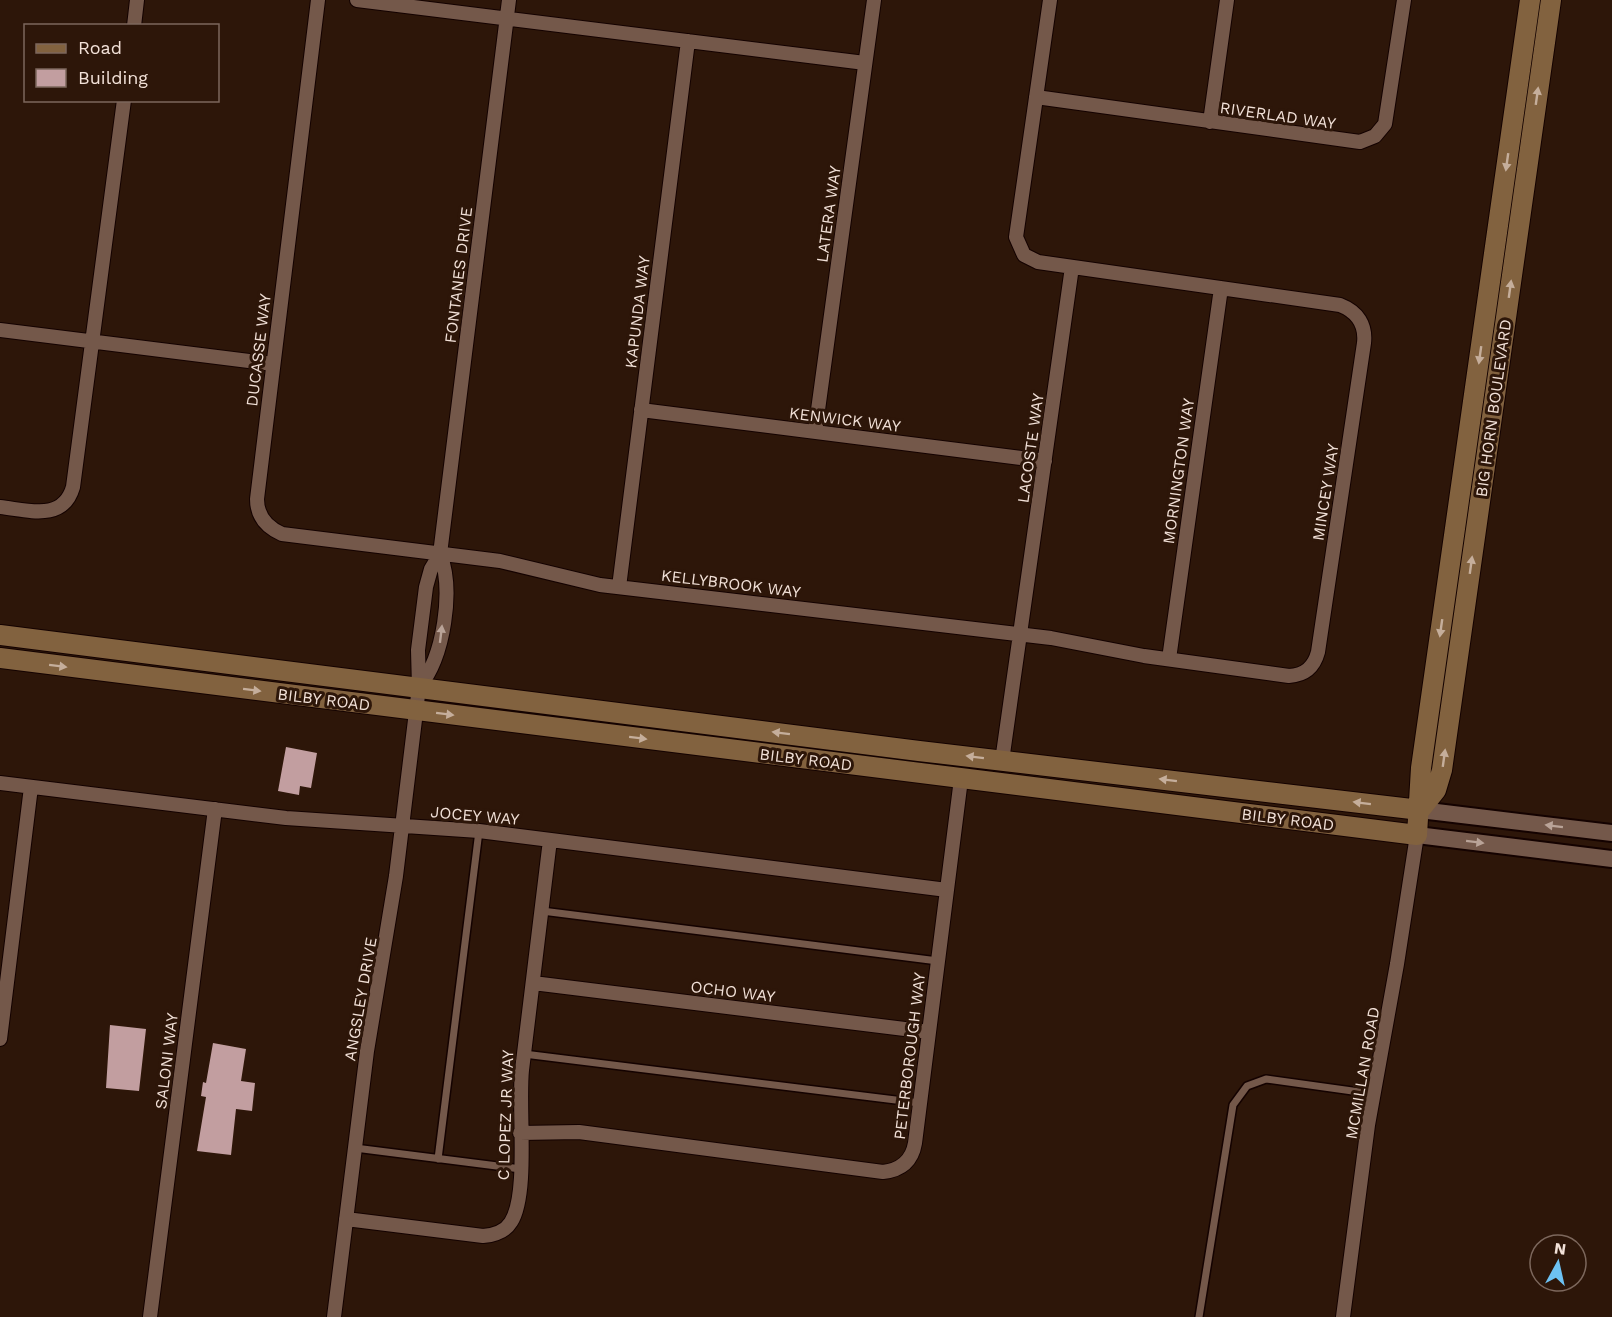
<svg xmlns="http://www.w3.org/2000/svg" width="1612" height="1317" font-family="'Work Sans',sans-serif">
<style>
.building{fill:#c29ea0}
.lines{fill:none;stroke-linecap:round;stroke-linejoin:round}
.service-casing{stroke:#140200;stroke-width:10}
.minor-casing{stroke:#140200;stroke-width:16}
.tertiary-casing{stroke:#140200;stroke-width:20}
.secondary-casing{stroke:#140200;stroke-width:22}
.service{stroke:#74584a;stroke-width:7}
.minor{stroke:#74584a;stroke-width:14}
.tertiary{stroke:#74584a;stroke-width:16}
.secondary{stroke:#82623f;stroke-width:20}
.oneway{fill:#c5ae9b}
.oneway2{fill:#b9a398}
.labels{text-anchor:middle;stroke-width:6;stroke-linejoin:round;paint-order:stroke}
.street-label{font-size:16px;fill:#f2e1d8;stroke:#2d1609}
</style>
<rect width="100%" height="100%" fill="#2d1609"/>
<!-- building -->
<path class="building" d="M286,747L317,753L311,788L300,786L299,795L278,791Z
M110,1025L146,1029L139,1091L106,1088Z
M213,1043L246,1049L241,1081L255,1083L252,1111L236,1109L231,1155L197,1151L206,1097L201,1096L203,1082L206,1083Z"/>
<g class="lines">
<defs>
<path id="service" d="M542,911L938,961
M524,1054L920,1103
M355,1148L521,1169
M438,1159L479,831
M1199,1317L1233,1105L1247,1086L1266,1079L1374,1094"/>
<path id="minor" d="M318,0L257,499C257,516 266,527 282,534L500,561L600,585L1051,638L1144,656L1289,676C1305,675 1314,667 1318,652L1364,343C1366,325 1358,312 1340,305L1038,262L1024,255L1016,237L1050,0
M357,0L865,63
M134,26L137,0
M1036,97L1360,142L1375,136L1385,124L1404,0
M1210,122L1227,0
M0,330L273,364
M641,410L1045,461
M815,432L874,0
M0,507C28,510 63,522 73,487L124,100
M619,587L688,41
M1169,659L1221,288
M419,687C444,657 454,590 440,554
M1002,761L1072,267
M0,783L286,818L479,831L947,890
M533,983L929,1032
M0,1039L31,787
M520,1133L579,1132L883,1172C901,1170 912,1161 915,1143L961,779
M346,1219L483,1236C494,1235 505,1232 511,1222C529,1194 518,1107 522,1070L550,840
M150,1317L215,809
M334,1317L367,1051L396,876L419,687L418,650L426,587L431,569L440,554L509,0
M1343,1317L1368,1125L1397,964L1417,835"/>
<path id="tertiary" d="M1420,810L1612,833
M1417,835L1612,859"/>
<path id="secondary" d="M0,635L919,751L1420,810
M0,658L1417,835L1421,768L1530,0
M1420,810L1436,790L1442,770L1551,0"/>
</defs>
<!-- service casing -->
<use href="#service" class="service-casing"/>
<!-- minor casing -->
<use href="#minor" class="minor-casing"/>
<!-- tertiary casing -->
<use href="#tertiary" class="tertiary-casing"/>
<!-- secondary casing -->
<use href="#secondary" class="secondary-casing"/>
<!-- service -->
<use href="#service" class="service"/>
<!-- minor -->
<use href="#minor" class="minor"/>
<!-- tertiary -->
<use href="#tertiary" class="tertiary"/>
<!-- secondary -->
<use href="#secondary" class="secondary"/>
</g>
<!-- one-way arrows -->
<defs><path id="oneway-solid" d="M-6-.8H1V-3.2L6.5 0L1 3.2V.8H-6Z" transform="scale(1.5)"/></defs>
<g class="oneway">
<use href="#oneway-solid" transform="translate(1537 96) rotate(-82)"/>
<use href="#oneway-solid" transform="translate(1507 162) rotate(98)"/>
<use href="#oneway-solid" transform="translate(1510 289) rotate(-82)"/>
<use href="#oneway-solid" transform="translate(1480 355) rotate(98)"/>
<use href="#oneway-solid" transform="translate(1471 565) rotate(-82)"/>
<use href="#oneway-solid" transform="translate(1441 628) rotate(98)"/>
<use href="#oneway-solid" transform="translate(58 666) rotate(7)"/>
<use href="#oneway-solid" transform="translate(252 690) rotate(7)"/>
<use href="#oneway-solid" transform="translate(445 714) rotate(7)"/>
<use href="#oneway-solid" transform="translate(781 733) rotate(-173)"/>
<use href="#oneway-solid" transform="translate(638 738) rotate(7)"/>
<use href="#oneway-solid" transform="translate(975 757) rotate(-173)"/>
<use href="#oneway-solid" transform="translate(1444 758) rotate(-82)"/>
<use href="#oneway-solid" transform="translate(1168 780) rotate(-173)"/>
<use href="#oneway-solid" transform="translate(1362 803) rotate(-173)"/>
</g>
<g class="oneway2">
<use href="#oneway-solid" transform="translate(441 634) rotate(-83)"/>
<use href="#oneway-solid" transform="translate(1554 826) rotate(-173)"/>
<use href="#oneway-solid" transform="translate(1475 842) rotate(7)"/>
</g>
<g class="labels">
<!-- street labels -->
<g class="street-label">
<text transform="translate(1278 115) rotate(8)" y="6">RIVERLAD WAY</text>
<text transform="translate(828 214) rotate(-82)" y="6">LATERA WAY</text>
<text transform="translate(458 275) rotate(-83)" y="6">FONTANES DRIVE</text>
<text transform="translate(637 312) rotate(-83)" y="6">KAPUNDA WAY</text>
<text transform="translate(258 350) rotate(-83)" y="6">DUCASSE WAY</text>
<text transform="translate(1493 408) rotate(-82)" y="6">BIG HORN BOULEVARD</text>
<text transform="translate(845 419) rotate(7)" y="6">KENWICK WAY</text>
<text transform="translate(1030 448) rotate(-82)" y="6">LACOSTE WAY</text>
<text transform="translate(1178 471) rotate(-82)" y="6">MORNINGTON WAY</text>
<text transform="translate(1325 492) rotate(-81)" y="6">MINCEY WAY</text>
<text transform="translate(731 583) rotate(7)" y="6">KELLYBROOK WAY</text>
<text transform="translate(324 699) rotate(7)" y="6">BILBY ROAD</text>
<text transform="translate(806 759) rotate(7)" y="6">BILBY ROAD</text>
<text transform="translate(475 815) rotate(5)" y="6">JOCEY WAY</text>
<text transform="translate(1288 819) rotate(7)" y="6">BILBY ROAD</text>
<text transform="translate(733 991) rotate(7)" y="6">OCHO WAY</text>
<text transform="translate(360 999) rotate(-80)" y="6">ANGSLEY DRIVE</text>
<text transform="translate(909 1056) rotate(-83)" y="6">PETERBOROUGH WAY</text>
<text transform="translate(166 1061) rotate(-83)" y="6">SALONI WAY</text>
<text transform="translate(1362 1073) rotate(-80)" y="6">MCMILLAN ROAD</text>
<text transform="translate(505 1115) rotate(-88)" y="6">C LOPEZ JR WAY</text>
</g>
</g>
<!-- legend -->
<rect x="24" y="24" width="195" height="78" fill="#2d1609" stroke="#7c675c" stroke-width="1.5"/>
<rect x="36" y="44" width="30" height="9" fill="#82623f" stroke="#7c675c" stroke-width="1.5"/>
<text x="78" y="54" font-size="18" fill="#f2e1d8">Road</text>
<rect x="36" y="69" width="30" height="18" fill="#c29ea0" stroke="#7c675c" stroke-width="1.5"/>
<text x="78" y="84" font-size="18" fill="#f2e1d8">Building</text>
<!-- north arrow -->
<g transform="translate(1558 1263) rotate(8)"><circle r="28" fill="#2d1609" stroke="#7c675c" stroke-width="1.5"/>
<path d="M0-4.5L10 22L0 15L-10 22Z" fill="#6dc2f3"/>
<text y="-9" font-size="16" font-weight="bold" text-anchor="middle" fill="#f2e1d8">N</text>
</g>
</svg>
